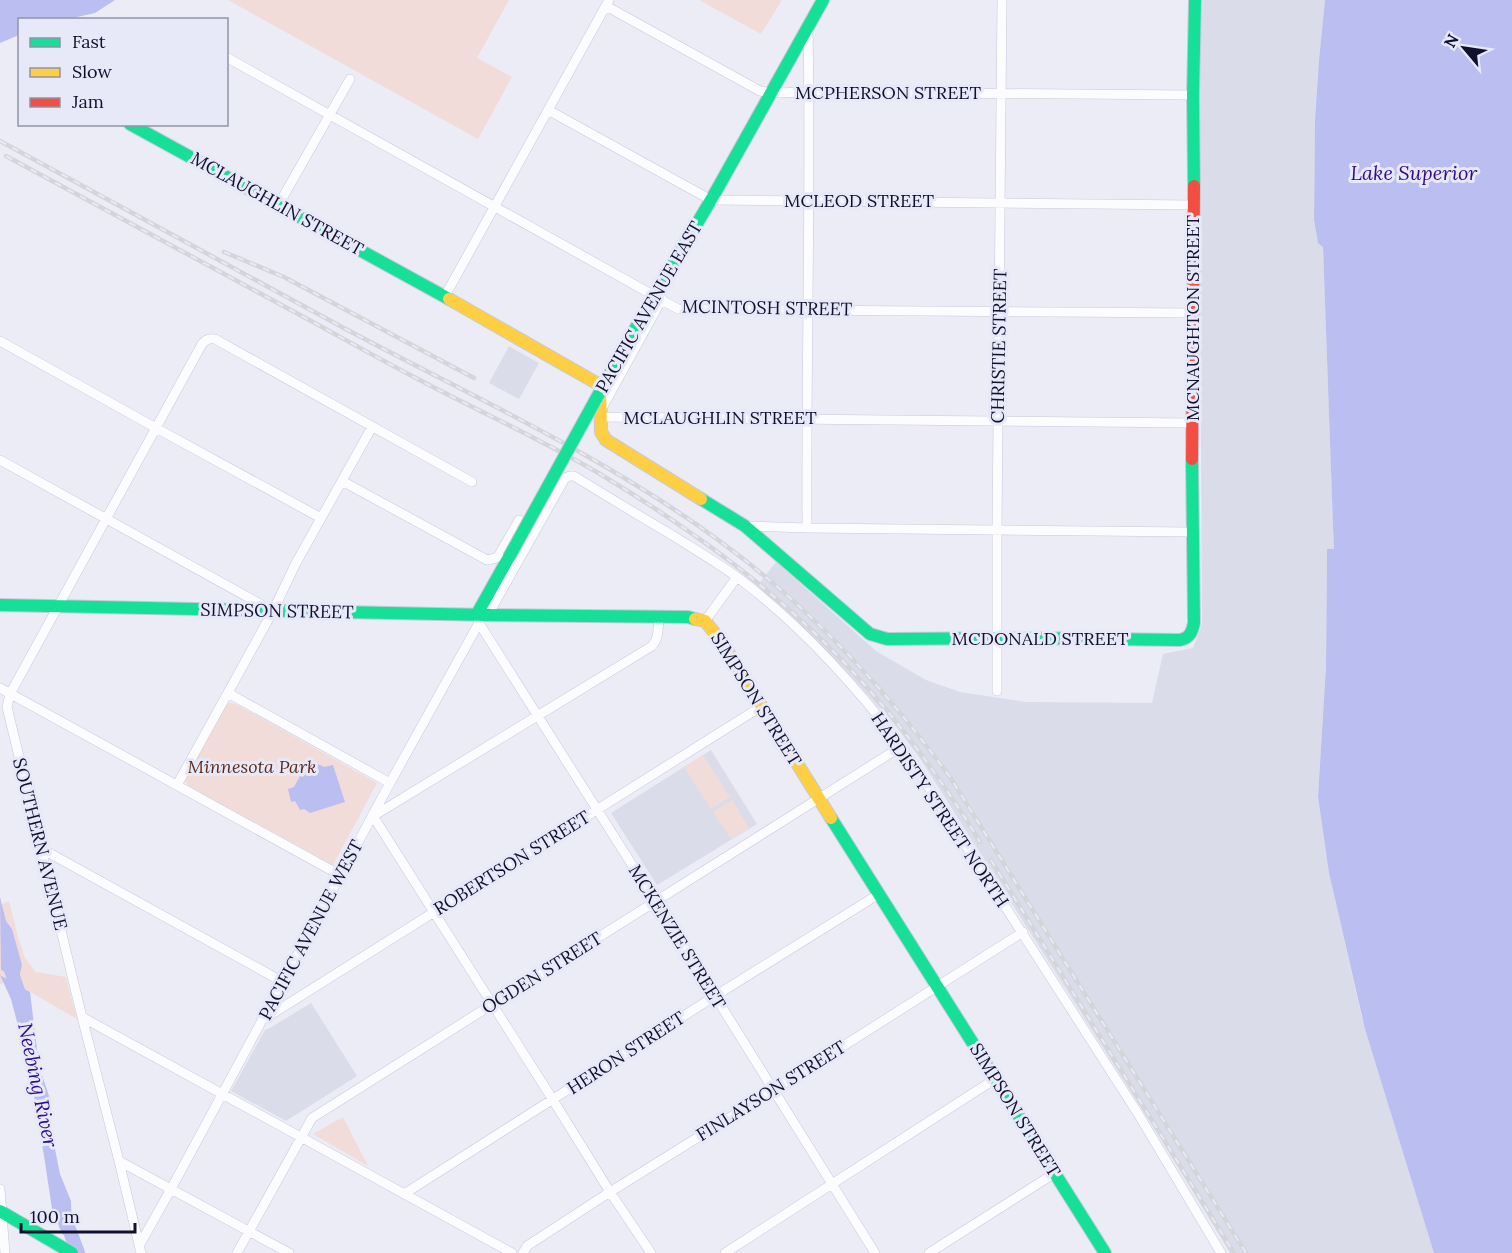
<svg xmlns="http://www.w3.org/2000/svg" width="1512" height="1253" font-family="Lora,serif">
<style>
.built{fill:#dbdcea}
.green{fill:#f2dcd9}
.water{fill:#bbbef1}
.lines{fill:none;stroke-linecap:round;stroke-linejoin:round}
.river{stroke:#bbbef1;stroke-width:14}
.street-casing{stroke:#c7c9da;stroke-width:10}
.fast-casing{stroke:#c7c9da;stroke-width:14}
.slow-casing{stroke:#c7c9da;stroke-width:14}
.jam-casing{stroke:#c7c9da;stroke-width:14}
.street{stroke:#fcfcfe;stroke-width:9}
.fast{stroke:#16e098;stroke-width:12}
.slow{stroke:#ffcf43;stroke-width:12}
.jam{stroke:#f24e42;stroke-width:12}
.rail-casing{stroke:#d4d5d9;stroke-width:4.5}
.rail{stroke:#e7e9f9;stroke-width:2;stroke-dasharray:7;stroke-linecap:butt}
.fast-bridge-casing{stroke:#c7c9da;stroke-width:14;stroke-linecap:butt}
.fast-bridge{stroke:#16e098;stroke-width:12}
.labels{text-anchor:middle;stroke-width:6;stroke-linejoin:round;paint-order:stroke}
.street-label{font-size:18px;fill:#11112d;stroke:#e7e9f9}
.park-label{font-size:18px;font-style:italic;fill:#5c2c1a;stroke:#e7e9f9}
.water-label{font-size:20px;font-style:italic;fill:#2f0b94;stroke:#e7e9f9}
</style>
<rect width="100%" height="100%" fill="#ebecf5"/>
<!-- built -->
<path class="built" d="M1200,0H1325L1319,60L1315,119L1314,220L1318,242L1323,247L1334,549H1327L1326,666L1318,797L1329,873L1362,1018L1388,1088L1435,1253H1230L1157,1133L921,760L895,725L846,671L757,586L776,562L876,651L926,680L960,692L1026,702L1152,703L1163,654L1193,648L1202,624L1199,95Z
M509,346L539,363L519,399L489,383Z
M711,750L757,824L657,885L611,813Z
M311,1003L357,1076L286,1121L231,1091L265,1030L270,1028Z"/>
<!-- green -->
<path class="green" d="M228,0H509L477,58L512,77L478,139Z
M699,0H782L761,34Z
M230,703L236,704L377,783L333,865L189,786L185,781L186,775L224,705Z
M703,755L730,797L711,809L684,767Z
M732,800L749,828L731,839L713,812Z
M9,901L18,937L25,958L36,972L66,977L77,1019L1,975L4,983L0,984V905Z
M343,1117L368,1166L313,1134Z"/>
<!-- water -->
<path class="water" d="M0,0H115L95,13L68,19L20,20L19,35L0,43Z
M1325,0H1512V1253H1434L1365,1029L1329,873L1318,797L1326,666L1327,549H1334L1333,526L1323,247L1318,243L1314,220L1315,119L1319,60Z
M312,761L324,767L333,765L345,802L310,813L304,809L300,810L295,801L291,802L288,789L294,787L300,776L303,777Z
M0,897L6,921L12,929L22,965L19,978L1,970Z
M0,975L30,992L39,1066L49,1096L48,1114L60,1174L71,1201L72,1236L75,1240L62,1234L52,1209L45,1162L29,1067L11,999Z"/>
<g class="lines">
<!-- river -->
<path class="river" d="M9,958L10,967L21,1000
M66,1221L78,1253"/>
<defs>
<path id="street" d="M606,6L760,91L772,93L809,92L1193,95
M226,57L678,309L1193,313
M548,110L711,200L1194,205
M279,204L350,79
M445,296L609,0
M0,341L156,428L321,518
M601,410L662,299
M600,417L1192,423
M0,460L271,610
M342,481L487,560L496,558L499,555L519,520
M745,526L807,528L1192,532
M807,528C806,361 811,194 808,27
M488,615L565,478L570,476H574C607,496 639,516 672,535C694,549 716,562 737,577C800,624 854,684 902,746L1137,1112L1221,1253
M705,621L737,577
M479,623L715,996L875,1253
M0,688L340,875
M997,691V529L1002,0
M228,693L390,783
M177,785L273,611L296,563L372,427
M375,815L652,646C659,638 658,628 659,617
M373,816L553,1100L610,1192L651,1253
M42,849L283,982
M82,1017L512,1253
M264,1019L762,706
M119,1161L289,1253
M0,1189L5,1253
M404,1194L715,996L879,894
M139,1246L171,1189L390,783L479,623L478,618
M141,1253L119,1161L82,1017L7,707L10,694L202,344C205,340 210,338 215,339L472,482
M237,1253L312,1118L902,746
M523,1253L527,1246L610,1192L774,1090L1023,932
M725,1253L995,1079
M929,1253L1055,1173"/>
<path id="fast" d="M130,124L449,299
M1194,186L1193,95L1195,0
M628,341L715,193L823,0
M701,499L745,526L870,634L887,639L1030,638L1180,640C1190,638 1192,632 1194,623L1192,459
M0,605L488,615L688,617L695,619
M477,614L509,557
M831,818L1105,1253
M0,1211L72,1253"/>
<path id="slow" d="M449,299L600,385L601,432L606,440L701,499
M695,619L705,621L721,641L831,818"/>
<path id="jam" d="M1192,459L1194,186"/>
</defs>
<!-- street casing -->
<use href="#street" class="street-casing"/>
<!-- fast casing -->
<use href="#fast" class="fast-casing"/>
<!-- slow casing -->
<use href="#slow" class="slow-casing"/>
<!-- jam casing -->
<use href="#jam" class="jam-casing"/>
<!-- street -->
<use href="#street" class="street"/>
<!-- fast -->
<use href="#fast" class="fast"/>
<!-- slow -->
<use href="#slow" class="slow"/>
<!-- jam -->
<use href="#jam" class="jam"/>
<defs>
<path id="rail" d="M0,141C114,202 228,266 342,327C471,396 607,457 725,545C813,610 886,690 950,777L1246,1253
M6,156C104,209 202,262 300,315C337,335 374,356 412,376C474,409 539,438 600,474C673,518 744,567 806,625C874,688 932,763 980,842
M224,252L284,277L474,378
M991,860L1234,1253"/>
</defs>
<!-- rail casing -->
<use href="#rail" class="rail-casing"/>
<!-- rail -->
<use href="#rail" class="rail"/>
<defs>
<path id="fast-bridge" d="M509,557L628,341"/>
</defs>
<!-- fast-bridge casing -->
<use href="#fast-bridge" class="fast-bridge-casing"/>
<!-- fast-bridge -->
<use href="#fast-bridge" class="fast-bridge"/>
</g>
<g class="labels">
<!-- street labels -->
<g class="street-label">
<text x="888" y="99">MCPHERSON STREET</text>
<text x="859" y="207">MCLEOD STREET</text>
<text transform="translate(277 204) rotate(29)" y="6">MCLAUGHLIN STREET</text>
<text transform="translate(649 307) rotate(-60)" y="6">PACIFIC AVENUE EAST</text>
<text transform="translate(767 308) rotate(1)" y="6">MCINTOSH STREET</text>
<text transform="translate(1193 318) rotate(-90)" y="6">MCNAUGHTON STREET</text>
<text transform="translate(999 346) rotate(-89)" y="6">CHRISTIE STREET</text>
<text x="720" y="424">MCLAUGHLIN STREET</text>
<text transform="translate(277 611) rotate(1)" y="6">SIMPSON STREET</text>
<text x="1040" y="645">MCDONALD STREET</text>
<text transform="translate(756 699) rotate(58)" y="6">SIMPSON STREET</text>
<text transform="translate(940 810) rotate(56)" y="6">HARDISTY STREET NORTH</text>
<text transform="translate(40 844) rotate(76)" y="6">SOUTHERN AVENUE</text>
<text transform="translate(512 863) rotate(-32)" y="6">ROBERTSON STREET</text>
<text transform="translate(311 930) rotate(-62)" y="6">PACIFIC AVENUE WEST</text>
<text transform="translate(677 937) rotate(58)" y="6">MCKENZIE STREET</text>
<text transform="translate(542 973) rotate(-32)" y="6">OGDEN STREET</text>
<text transform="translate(626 1053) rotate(-33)" y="6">HERON STREET</text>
<text transform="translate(771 1091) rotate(-32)" y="6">FINLAYSON STREET</text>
<text transform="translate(1015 1110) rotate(58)" y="6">SIMPSON STREET</text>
</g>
<!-- park labels -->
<g class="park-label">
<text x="252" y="773">Minnesota Park</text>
</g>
<!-- water labels -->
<g class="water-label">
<text x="1414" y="180">Lake Superior</text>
<text transform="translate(38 1085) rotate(78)" y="7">Neebing River</text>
</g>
</g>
<!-- legend -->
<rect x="18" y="18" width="210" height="108" fill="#e7e9f9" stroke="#9193a7" stroke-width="1.5"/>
<rect x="30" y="38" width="30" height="9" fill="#16e098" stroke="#9193a7" stroke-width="1.5"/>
<text x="72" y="48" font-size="18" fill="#11112d">Fast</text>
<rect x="30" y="68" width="30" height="9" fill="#ffcf43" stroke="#9193a7" stroke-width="1.5"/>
<text x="72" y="78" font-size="18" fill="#11112d">Slow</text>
<rect x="30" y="98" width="30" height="9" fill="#f24e42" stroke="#9193a7" stroke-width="1.5"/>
<text x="72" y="108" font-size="18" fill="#11112d">Jam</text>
<!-- north arrow -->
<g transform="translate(1464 48) rotate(299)" stroke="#e7e9f9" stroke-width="4.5" paint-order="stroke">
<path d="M0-4.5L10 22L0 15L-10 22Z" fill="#11112d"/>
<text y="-9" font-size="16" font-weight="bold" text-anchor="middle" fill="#11112d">N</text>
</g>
<!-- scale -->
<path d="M21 1223v9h114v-9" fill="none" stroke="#11112d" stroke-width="3"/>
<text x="30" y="1223" font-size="18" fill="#11112d" stroke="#e7e9f9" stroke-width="4.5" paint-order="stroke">100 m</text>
</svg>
